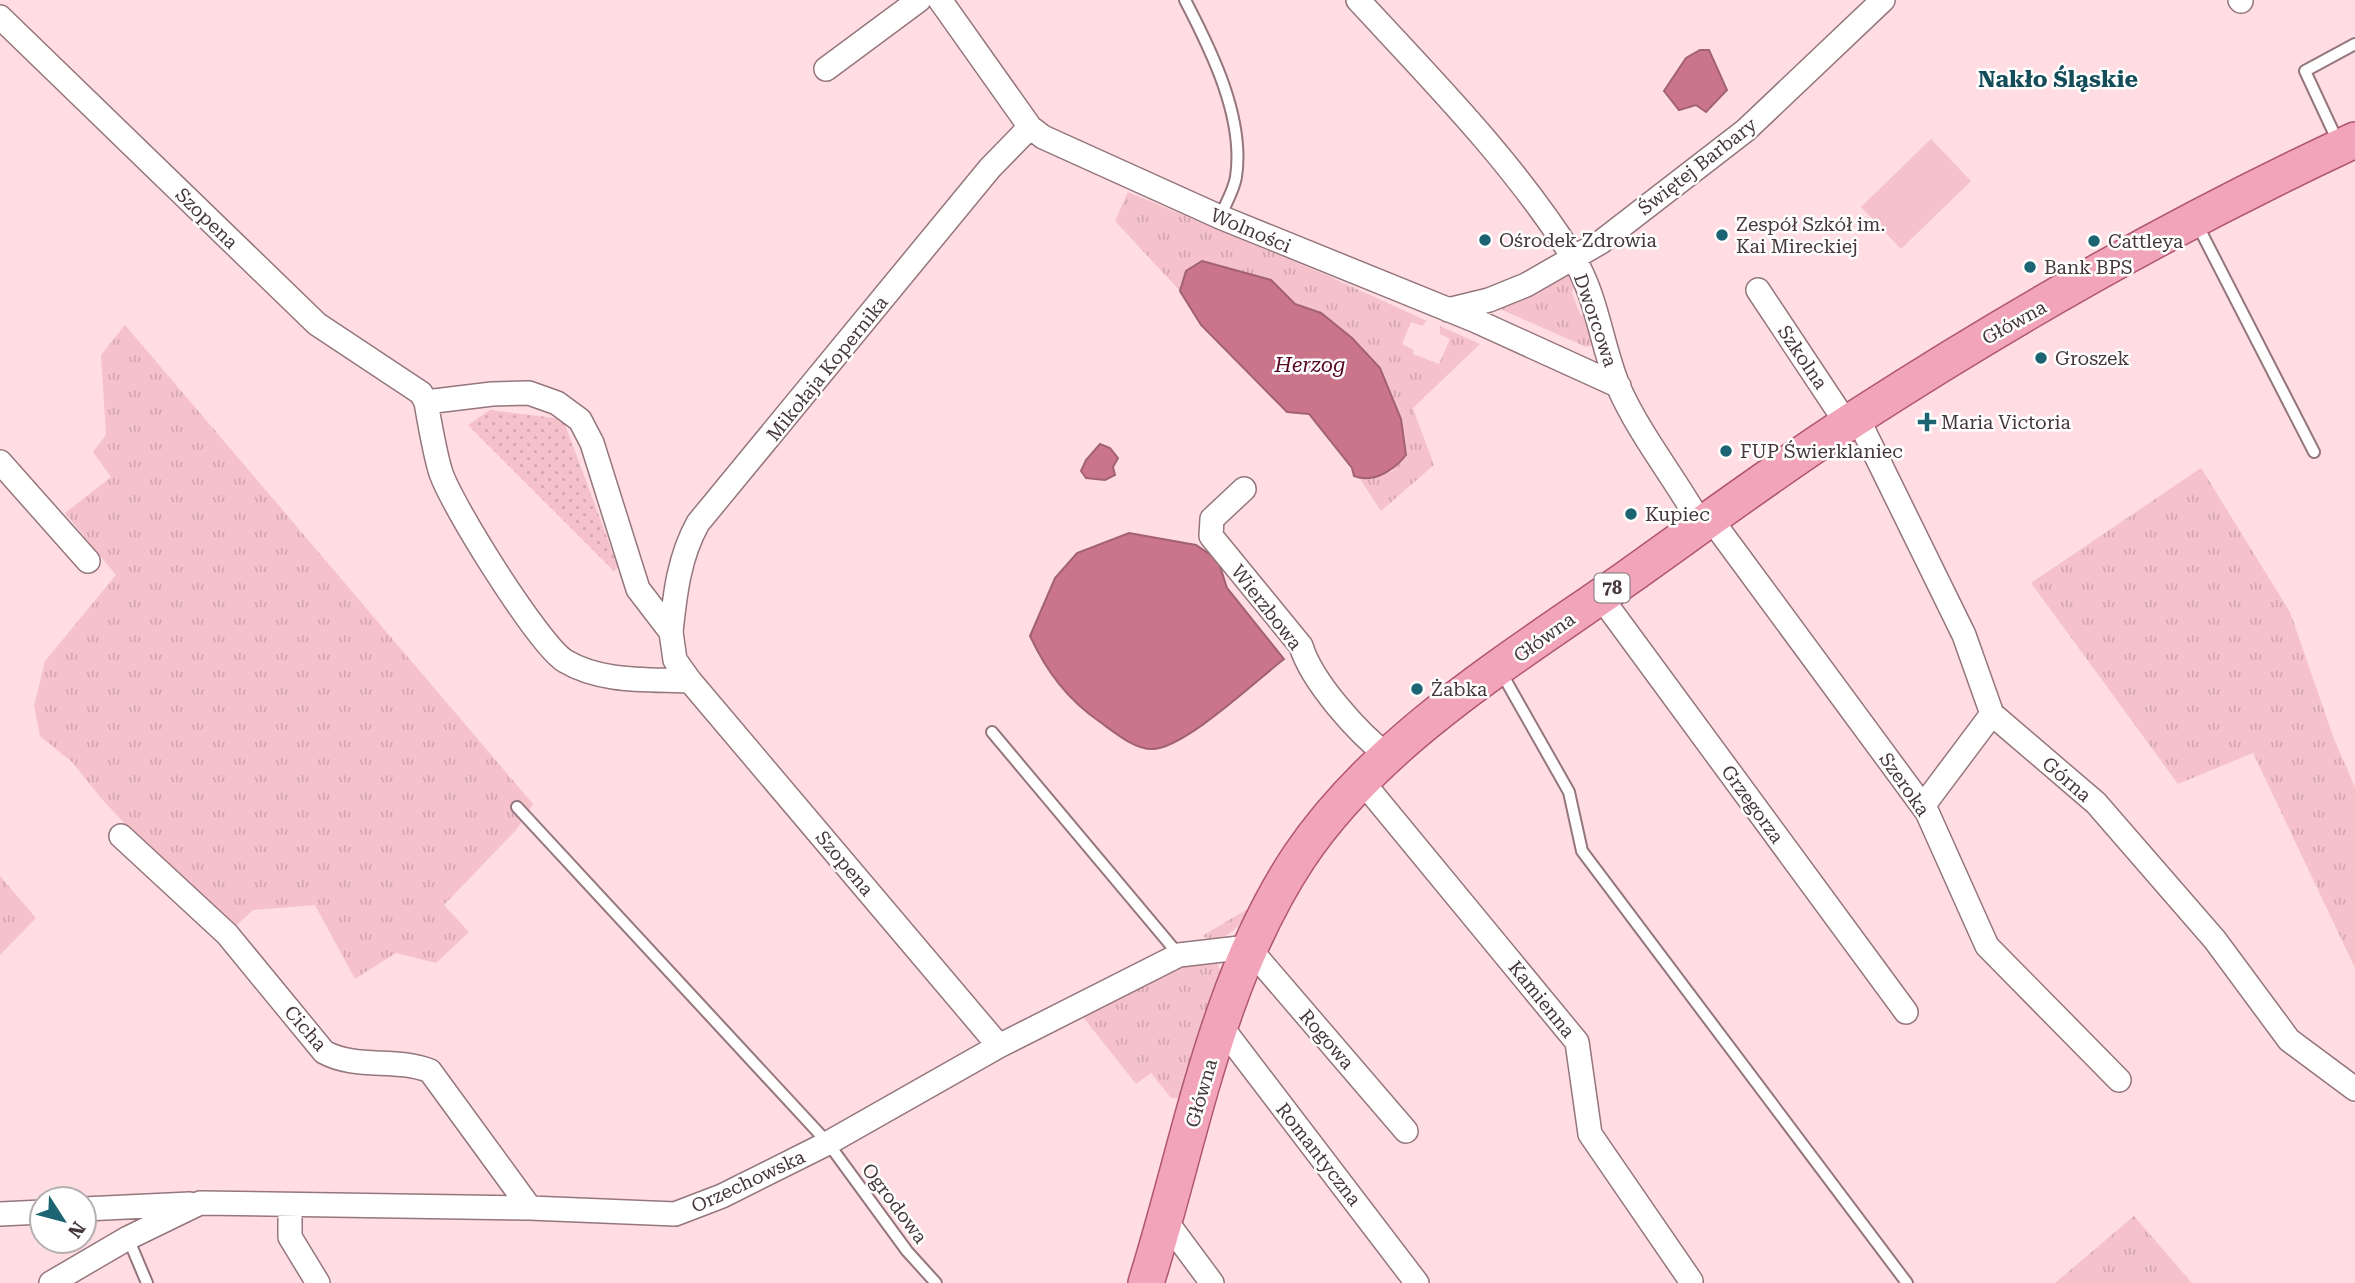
<svg xmlns="http://www.w3.org/2000/svg" width="2355" height="1283" font-family="'Roboto Serif',serif">
<style>
.grass{fill:url(#grass-tufts)}
.park{fill:url(#park-dots)}
.garden{fill:#f5c2cc}
.water{fill:#ca758a;stroke:#a26272;stroke-width:2}
.lines{fill:none;stroke-linecap:round;stroke-linejoin:round}
.lane-casing{stroke:#94767c;stroke-width:14}
.street-casing{stroke:#94767c;stroke-width:26}
.primary-casing{stroke:#b0576f;stroke-width:38}
.lane{stroke:#fff;stroke-width:10}
.street{stroke:#fff;stroke-width:23}
.primary{stroke:#f2a4ba;stroke-width:35}
.poi-dot{fill:#1d6473;stroke:#fff;stroke-width:2.5}
.labels{text-anchor:middle;stroke-width:5;stroke-linejoin:round;paint-order:stroke}
.shield{fill:#fff;stroke:#7d7375;stroke-width:2}
.shield-label{font-size:18px;font-weight:bold;fill:#45373a}
.street-label{font-size:19px;fill:#45373a;stroke:#fff}
.poi-label{font-size:19px;fill:#45373a;stroke:#fff;text-anchor:start}
.water-label{font-size:21px;font-style:italic;fill:#580927;stroke:#fff}
.quarter-label{font-size:23px;font-weight:bold;fill:#144d59;stroke:#fff}
</style>
<defs>
<pattern id="grass-tufts" width="24" height="20" patternUnits="userSpaceOnUse" patternTransform="scale(1.75)"><rect width="24" height="20" fill="#f5c2cc"/><path d="M3 7l-1-3M5 7V3M7 7l1-3M15 17l-1-3M17 17v-4M19 17l1-3" fill="none" stroke="#d3a7b0"/></pattern>
<pattern id="park-dots" width="8" height="8" patternUnits="userSpaceOnUse" patternTransform="scale(1.75)"><rect width="8" height="8" fill="#f5c2cc"/><path d="M2 2h.1M6 6h.1" fill="none" stroke="#d3a7b0" stroke-width="1.8" stroke-linecap="round"/></pattern>
</defs>
<rect width="100%" height="100%" fill="#ffdde3"/>
<!-- grass -->
<path class="grass" d="M1128,192L1324,274L1427,321L1422,326L1411,322L1402,344L1414,350L1413,354L1439,364L1450,339L1440,334V326L1480,344L1413,408L1434,465L1381,511L1360,479L1393,471L1352,338L1321,313L1295,304L1291,298L1186,271L1180,291L1115,221Z
M1568,271L1575,283L1572,293L1580,314L1589,318L1596,344L1586,347L1491,305Z
M125,325L533,804L517,829L444,905L469,932L436,963L396,953L355,979L315,905L253,910L227,934L100,797L72,762L40,736L34,706L45,661L116,575L65,513L111,477L93,452L106,435L101,355Z
M2201,468L2290,612L2334,739L2355,787V968L2253,753L2178,784L2031,583Z
M0,876L36,918L0,955Z
M1251,907C1242,925 1224,946 1202,936Z
M1196,958L1217,962L1222,975L1185,1098H1171L1151,1073L1136,1084L1083,1017Z
M2134,1216L2192,1283H2055Z"/>
<!-- park -->
<path class="park" d="M490,410L563,419L618,567L614,571L468,425Z"/>
<!-- garden -->
<path class="garden" d="M1931,139L1971,181L1901,249L1861,207Z"/>
<!-- water -->
<path class="water" d="M1700,50H1709L1727,90L1706,112L1696,105L1679,110L1664,91L1686,58Z
M1202,261L1271,280L1295,304L1321,313L1352,338L1380,368L1401,419L1406,455C1395,469 1374,484 1354,476L1352,468L1309,414L1287,412L1201,325L1180,291L1186,271Z
M1100,444L1110,448L1118,458L1113,467L1115,475L1105,480L1086,478L1081,471L1086,460Z
M1129,533L1196,545L1218,560L1227,588L1284,659C1257,680 1184,749 1152,749C1134,749 1114,732 1100,722C1067,699 1047,672 1030,636L1055,578L1077,553Z"/>
<g class="lines">
<defs>
<path id="lane" d="M1185,0C1211,50 1245,118 1236,177C1234,190 1225,205 1220,217
M2339,144L2305,71L2355,44
M2197,224L2314,452
M1501,672L1569,792L1582,851L1907,1283
M992,732L1179,955
M517,807L828,1143L907,1251L936,1283
M128,1238L147,1283"/>
<path id="street" d="M940,0L1030,127L1043,137L1220,217L1474,320L1619,386
M1358,0C1434,82 1513,162 1573,257C1598,298 1601,345 1619,388C1639,433 1671,473 1696,516L1709,520L1719,530L1927,812L1987,946L2119,1080
M2240,0L2241,1
M0,17L317,324L421,393L426,402C430,425 434,449 440,470C449,502 539,645 565,661C602,683 648,679 690,681L999,1046
M826,69L919,0
M1758,290L1847,424
M1448,310L1489,300L1526,285L1601,242L1746,130L1883,0
M426,402L492,394L529,393L557,403L580,420L592,443L638,589L671,632L675,660L690,681
M1857,417L1964,635L1992,714L2096,803L2215,940L2289,1040L2355,1089
M0,462L88,561
M1244,489L1212,519L1211,536L1301,646C1312,682 1358,733 1388,756
M1600,596L1906,1012
M671,632C675,594 679,557 698,523L990,168L1030,127
M1361,780L1577,1042L1590,1134L1691,1281
M1923,806L1992,714
M121,836L227,934L324,1052C357,1070 396,1057 430,1071L530,1208
M1220,1025L1417,1283
M290,1206V1237L318,1283
M84,1209L190,1204
M0,1214L42,1212
M1166,1221L1212,1283
M51,1283L128,1238L200,1203L530,1208L675,1214L722,1196L828,1143L999,1046L1179,955L1248,947L1406,1131"/>
<path id="primary" d="M1146,1283C1191,1140 1215,984 1299,857C1378,739 1515,657 1630,576C1706,522 1781,466 1859,416C2017,314 2185,219 2355,140"/>
</defs>
<!-- lane casing -->
<use href="#lane" class="lane-casing"/>
<!-- street casing -->
<use href="#street" class="street-casing"/>
<!-- primary casing -->
<use href="#primary" class="primary-casing"/>
<!-- lane -->
<use href="#lane" class="lane"/>
<!-- street -->
<use href="#street" class="street"/>
<!-- primary -->
<use href="#primary" class="primary"/>
</g>
<!-- markers -->
<g class="poi-dot">
<circle cx="1722" cy="235" r="7"/>
<circle cx="1485" cy="240" r="7"/>
<circle cx="2094" cy="241" r="7"/>
<circle cx="2030" cy="267" r="7"/>
<circle cx="2041" cy="358" r="7"/>
<path d="M1923.5 411.5h7v7h7v7h-7v7h-7v-7h-7v-7h7z"/>
<circle cx="1726" cy="451" r="7"/>
<circle cx="1631" cy="514" r="7"/>
<circle cx="1417" cy="689" r="7"/>
</g>
<g class="labels">
<!-- shield labels -->
<rect class="shield" x="1594.5" y="573.5" width="35" height="29" rx="5"/>
<g class="shield-label">
<text x="1612" y="594">78</text>
</g>
<!-- street labels -->
<g class="street-label">
<text transform="translate(1697 166) rotate(-38)" y="7">Świętej Barbary</text>
<text transform="translate(207 218) rotate(44)" y="7">Szopena</text>
<text transform="translate(1251 230) rotate(23)" y="7">Wolności</text>
<text transform="translate(1596 320) rotate(71)" y="7">Dworcowa</text>
<text transform="translate(2014 322) rotate(-29)" y="7">Główna</text>
<text transform="translate(1803 357) rotate(56)" y="7">Szkolna</text>
<text transform="translate(827 368) rotate(-51)" y="7">Mikołaja Kopernika</text>
<text transform="translate(1267 607) rotate(52)" y="7">Wierzbowa</text>
<text transform="translate(1544 637) rotate(-36)" y="7">Główna</text>
<text transform="translate(2067 779) rotate(41)" y="7">Górna</text>
<text transform="translate(1905 784) rotate(55)" y="7">Szeroka</text>
<text transform="translate(1753 804) rotate(54)" y="7">Grzegorza</text>
<text transform="translate(845 863) rotate(50)" y="7">Szopena</text>
<text transform="translate(1542 999) rotate(51)" y="7">Kamienna</text>
<text transform="translate(306 1028) rotate(49)" y="7">Cicha</text>
<text transform="translate(1327 1039) rotate(49)" y="7">Rogowa</text>
<text transform="translate(1201 1093) rotate(-74)" y="7">Główna</text>
<text transform="translate(1319 1154) rotate(52)" y="7">Romantyczna</text>
<text transform="translate(748 1181) rotate(-25)" y="7">Orzechowska</text>
<text transform="translate(895 1203) rotate(53)" y="7">Ogrodowa</text>
</g>
<!-- poi labels -->
<g class="poi-label">
<text x="1736" y="231">Zespół Szkół im.<tspan x="1736" dy="22">Kai Mireckiej</tspan></text>
<text x="1499" y="247">Ośrodek Zdrowia</text>
<text x="2108" y="248">Cattleya</text>
<text x="2044" y="274">Bank BPS</text>
<text x="2055" y="365">Groszek</text>
<text x="1941" y="429">Maria Victoria</text>
<text x="1740" y="458">FUP Świerklaniec</text>
<text x="1645" y="521">Kupiec</text>
<text x="1431" y="696">Żabka</text>
</g>
<!-- water labels -->
<g class="water-label">
<text x="1310" y="372">Herzog</text>
</g>
<!-- quarter labels -->
<g class="quarter-label">
<text x="2058" y="87">Nakło Śląskie</text>
</g>
</g>
<!-- north arrow -->
<g transform="translate(63 1220) rotate(126)"><circle r="33" fill="#ffffff" stroke="#b5afb0" stroke-width="2"/>
<path d="M0-5L12 26L0 18L-12 26Z" fill="#1d6473"/>
<text y="-10" font-size="19" font-weight="bold" text-anchor="middle" fill="#45373a">N</text>
</g>
</svg>
